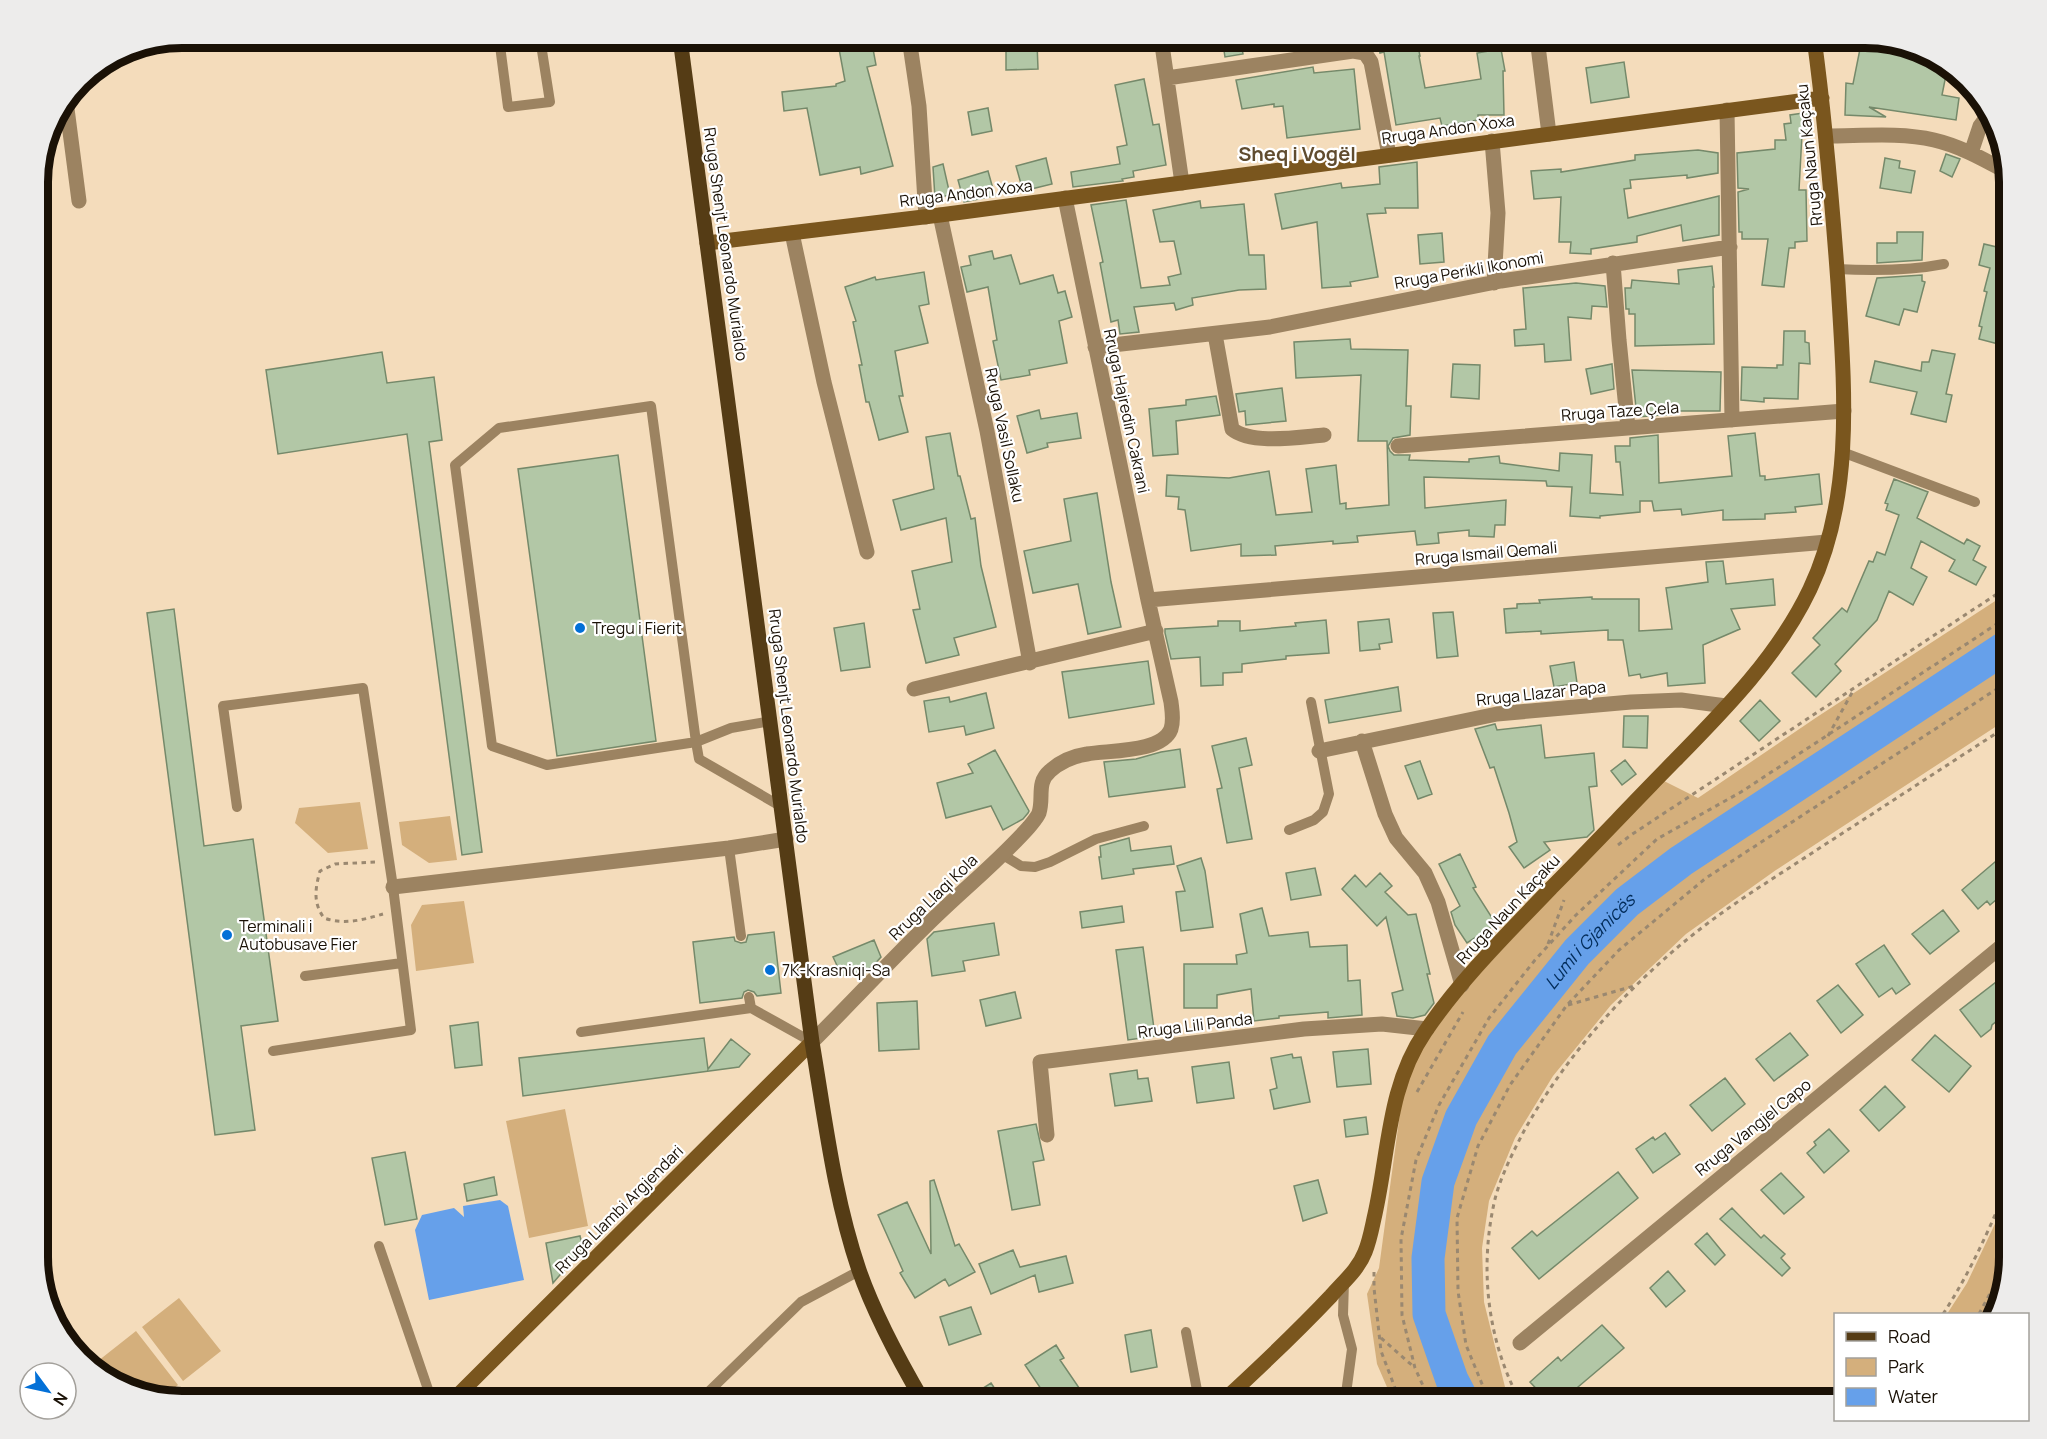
<svg xmlns="http://www.w3.org/2000/svg" width="2047" height="1439" font-family="Manrope,sans-serif">
<style>
.green{fill:#d4af7c}
.water{fill:#66a0ea}
.lines{fill:none;stroke-linecap:round;stroke-linejoin:round}
.river{stroke:#66a0ea;stroke-width:33}
.building{fill:#b2c7a6;stroke:#75896a;stroke-width:1.5}
.path{stroke:#9a8870;stroke-width:3;stroke-dasharray:4.5 4.5;stroke-linecap:butt}
.lane{stroke:#9c8361;stroke-width:10}
.street{stroke:#9c8361;stroke-width:15}
.secondary{stroke:#7a561e;stroke-width:15}
.primary{stroke:#553c15;stroke-width:15}
.poi-dot{fill:#0370d7;stroke:#fff;stroke-width:2}
.labels{text-anchor:middle;stroke-width:4.5;stroke-linejoin:round;paint-order:stroke}
.street-label{font-size:16px;fill:#1a1106;stroke:#fff}
.poi-label{font-size:16px;fill:#1a1106;stroke:#fff;text-anchor:start}
.water-label{font-size:18px;font-style:italic;fill:#022c5a;stroke:#fff}
.quarter-label{font-size:20px;font-weight:bold;fill:#604c2f;stroke:#fff}
.rim{fill:none;stroke:#1a1106;stroke-width:8}
</style>
<rect width="100%" height="100%" fill="#f4dcbb"/>
<!-- green -->
<path class="green" d="M2009,592V718L1776,870L1686,934L1611,1005L1553,1076L1515,1138L1489,1201L1482,1248L1484,1302L1505,1387L1516,1401H1393L1377,1364L1367,1294L1379,1268L1403,1091L1412,1062L1464,990L1662,780L1698,798L1817,717Z
M360,802L368,849L328,853L295,823L299,808Z
M450,816L457,860L429,863L402,845L399,822Z
M464,901L474,963L416,971L411,925L422,905Z
M565,1109L588,1226L529,1238L506,1121Z
M2009,1194C2010,1233 2014,1279 1996,1314H1947L1967,1283Z
M179,1298L221,1351L183,1381L142,1327Z
M136,1331L178,1385L162,1398L135,1394L116,1383L98,1361Z"/>
<!-- water -->
<path class="water" d="M500,1200L508,1206L524,1280L429,1300L415,1230L422,1215L454,1208L464,1217L463,1206Z"/>
<g class="lines">
<!-- river -->
<path class="river" id="s1" d="M1463,1401L1452,1380L1429,1314L1428,1258L1438,1182L1461,1118L1502,1045L1577,952L1627,902L1681,861L2009,645"/>
</g>
<!-- building -->
<path class="building" d="M837,38H871L876,65L867,67L893,166L861,174L860,167L820,175L807,108L784,111L782,92L836,86V84L845,81Z
M1222,38H1240L1243,54L1225,57Z
M1377,38H1422V46H1418L1420,56H1419L1425,88L1481,79L1477,53L1501,49L1505,71H1503L1504,115H1478V120L1442,126L1440,118L1396,125L1384,52L1380,53Z
M1037,42L1038,69L1006,70V44Z
M1861,44L1939,60L1948,65L1942,95L1959,98L1956,120L1869,107L1886,117L1845,115L1846,83L1853,84Z
M1624,62L1629,97L1591,103L1586,68Z
M1313,67L1314,73L1354,69L1360,129L1287,138L1283,106L1274,107V104L1242,109L1236,80Z
M1144,79L1153,125L1159,124L1166,165L1133,171L1134,177L1122,179L1123,181L1073,187L1071,172L1120,164L1117,147L1127,145L1115,85Z
M988,108L992,131L972,135L968,112Z
M1810,112L1812,133L1802,134L1799,190H1806L1807,241L1795,242V248H1789L1784,287L1762,285L1768,239H1742V232H1739L1738,192L1749,189L1738,188L1737,153L1775,149V140H1786L1784,124L1791,123L1790,115Z
M1698,150L1718,153V173L1687,178V175L1630,180L1631,188L1624,189L1628,218L1719,196V235L1683,241L1681,225L1637,236V242L1591,249V254L1570,253L1571,242H1559L1561,197L1534,199L1531,171L1561,169V172L1635,160V155Z
M1946,154L1960,159L1952,177L1940,171Z
M1046,158L1052,184L1023,191L1016,166Z
M1885,158L1900,161L1899,168L1915,171L1911,193L1880,188Z
M1417,162L1418,208H1385L1386,213L1367,214L1378,277L1350,282L1351,286L1322,288L1317,222L1282,229L1275,194L1341,183L1342,188L1380,184L1379,167Z
M943,164L950,195L935,198L933,167Z
M988,171L995,196L964,202L958,180Z
M1126,200L1141,288L1170,285L1168,277L1181,274L1174,241L1160,242L1153,210L1200,201L1201,208L1244,204L1249,255H1264L1266,289L1239,290L1192,298L1193,305L1176,310L1174,303L1134,307L1139,332L1120,334L1118,320L1111,322L1100,263L1103,262L1091,205Z
M2004,217L2009,218V332L2006,346L1979,339L1982,327L1979,326L1987,292L1984,291L1990,268L1979,265L1984,244L1997,247Z
M1897,232H1923L1922,260L1877,263V243H1897Z
M1442,233L1444,262L1420,264L1418,235Z
M992,251L994,259L1011,255L1020,284L1053,275L1058,293L1065,291L1072,317L1059,321L1067,363L1029,370L1030,375L1001,380L993,341L997,340L988,287L967,292L961,267L971,265L969,256Z
M1712,266L1714,287H1713L1714,344L1635,346V314H1629V309H1626L1625,288H1631L1632,280L1679,284L1678,270Z
M924,272L929,304L919,306L928,343L895,351L903,396H899L908,432L879,440L869,402H866L859,365H862L853,322L856,321L845,287L875,277L876,280Z
M1922,275V281L1925,282L1917,312L1904,309L1899,325L1866,316L1877,278Z
M1576,283L1605,286L1607,307L1592,306L1591,319L1568,317L1571,360L1545,362L1544,344L1515,346L1514,330L1526,329L1523,288Z
M1784,331H1805V342L1809,343L1810,364L1799,363L1798,399L1764,398V402L1741,400L1742,367L1777,368V365H1783Z
M1350,339L1351,349L1408,350L1406,406H1411L1410,435L1393,438L1388,446L1390,451L1394,455H1410L1409,460L1469,462V459L1499,456L1500,463L1559,471L1560,453L1592,455L1590,493L1623,495L1620,462H1616L1615,446H1630V438L1658,435L1659,483L1732,476L1728,436L1755,433L1760,476H1765V480L1819,474L1822,504L1795,507L1796,512L1765,514V519L1723,520V510L1682,515L1681,509L1654,511L1652,501H1640V512L1600,516V518L1570,516L1572,487L1547,486L1546,481L1424,477L1425,508L1506,500L1505,525H1495L1494,537L1469,536V530L1438,533L1439,543L1417,545L1415,531L1357,536L1358,542L1333,544V541L1275,546L1276,555L1241,556V544L1191,551L1185,510L1178,509L1179,497L1166,496L1167,475L1229,478L1269,471L1276,515L1312,512L1306,469L1336,465L1340,504L1346,503V509L1389,505L1387,441H1358L1361,375L1296,378L1294,342Z
M1932,350L1955,354L1946,394L1952,395L1946,422L1911,414L1917,392L1870,382L1875,361L1921,371L1922,362H1929Z
M382,352L387,383L434,377L442,440L429,442L482,852L462,855L407,434L278,454L266,370Z
M1453,364L1480,365L1479,399L1451,397Z
M1612,364L1614,389L1591,394L1586,369Z
M1632,370L1721,372L1720,411H1675V414L1637,417Z
M1282,388L1286,421L1246,425L1245,411L1239,412L1236,394Z
M1216,396L1220,415L1176,421L1178,454L1153,456L1149,409L1186,405V400Z
M1039,410L1041,419L1077,413L1081,438L1047,443L1048,447L1027,453L1017,416Z
M950,433L958,476H960L971,519L975,518L981,566L996,627L954,638L959,655L926,663L913,610L920,609L912,571L952,562L946,518L901,530L893,500L934,489L926,437Z
M618,455L656,741L557,756L518,469Z
M1894,479L1928,492L1917,518L1964,544L1967,539L1980,546L1973,560L1986,567L1976,585L1949,571L1955,560L1921,541L1911,568L1927,577L1913,605L1889,591L1877,620L1835,664L1841,671L1816,697L1792,673L1820,645L1813,638L1842,608L1847,612L1869,561L1873,562L1877,552L1885,555L1899,515L1886,510L1888,504L1885,503Z
M1097,493L1111,582L1121,627L1088,634L1078,584L1033,593L1024,551L1071,541L1064,499Z
M1723,561L1726,584L1773,579L1775,605L1731,609L1740,629L1703,645L1705,683L1668,686L1667,673L1641,678L1640,674L1629,676L1623,640H1608V630L1541,634V631L1506,633L1504,609L1517,608V604L1540,603L1539,600L1592,597V599H1639V631L1672,629L1666,588L1708,582L1706,562Z
M174,609L204,846L253,839L278,1021L241,1026L255,1130L215,1135L147,613Z
M1453,612L1458,656L1437,658L1433,613Z
M1389,619L1392,642L1379,644L1380,649L1360,651L1358,622Z
M1326,620L1329,653L1286,656V659L1242,664V672L1223,673V685L1201,686L1200,657L1171,659L1165,633V629L1218,626V621H1240V631L1296,626L1295,623Z
M864,623L870,667L841,671L834,628Z
M1148,661L1154,704L1069,718L1062,672Z
M1574,662L1577,683L1554,687L1550,666Z
M1398,687L1401,711L1329,723L1325,700Z
M986,693L994,728L966,735L964,726L929,732L924,701L949,697L950,702Z
M1760,700L1780,721L1759,741L1740,721Z
M1624,716H1648L1647,748L1623,747Z
M1495,724L1497,730L1541,725L1545,758L1594,753L1597,786L1589,787L1594,830L1587,837L1544,842L1550,850L1524,868L1509,847L1517,842L1509,813L1494,767L1490,768L1475,729Z
M1246,738L1252,765L1239,768L1252,839L1227,843L1217,789L1222,788L1212,746Z
M1180,749L1185,787L1109,797L1104,762L1136,759L1161,752Z
M995,750L1029,811L1028,813L1023,819L1003,830L991,806L946,818L937,783L973,773L968,764Z
M1625,760L1636,774L1622,785L1611,771Z
M1420,761L1432,794L1418,799L1405,766Z
M1129,838L1131,851L1171,846L1174,864L1133,869L1134,874L1102,879L1099,857H1101L1100,846Z
M2009,850V889L1990,905L1987,901L1978,909L1962,890Z
M1460,854L1476,887L1473,888L1496,924L1467,943L1455,925L1451,912L1460,906L1439,864Z
M1201,858L1205,871L1213,927L1181,931L1176,892L1185,891L1177,866Z
M1315,868L1321,895L1291,900L1286,873Z
M1380,873L1392,886L1385,892L1408,915L1416,914L1430,974H1427L1434,1003L1425,1015L1413,1018L1397,1016L1392,993L1403,990L1386,917L1377,926L1342,889L1355,875L1366,887Z
M1122,906L1124,922L1082,928L1080,912Z
M1262,908L1269,936L1308,932L1310,947L1347,945L1348,981L1360,980L1362,1015L1328,1018V1012L1279,1016V1018L1254,1021L1251,989L1217,995V1008H1184V964H1237L1236,955L1247,953L1240,914Z
M1943,910L1959,931L1930,954L1912,934Z
M994,923L999,955L963,961L965,971L932,976L927,939L934,932Z
M774,932L781,993L757,996L754,992L748,990L744,992L742,998L700,1003L693,942L734,937L735,941L741,943L746,942L748,935Z
M874,940L881,957L872,967L848,977L847,974L842,976L833,957Z
M1884,945L1910,984L1896,994L1892,988L1879,997L1856,964Z
M1143,947L1155,1036L1128,1040L1116,950Z
M2009,972V1011L1992,1025L1991,1029L1981,1037L1960,1010Z
M1838,985L1863,1015L1841,1033L1817,1001Z
M1015,992L1021,1018L986,1026L980,1000Z
M917,1001L919,1049L879,1051L877,1003Z
M478,1022L482,1065L455,1068L450,1026Z
M1790,1033L1808,1055L1774,1081L1756,1059Z
M1935,1035L1971,1066L1949,1092L1912,1060Z
M704,1038L708,1069L731,1039L750,1054L739,1067L523,1096L519,1058Z
M1368,1049L1371,1084L1337,1087L1333,1052Z
M1292,1054L1293,1058L1301,1057L1310,1102L1274,1109L1270,1090L1277,1088L1271,1058Z
M1229,1062L1234,1098L1197,1103L1192,1067Z
M1137,1070L1138,1079L1148,1078L1152,1101L1115,1106L1110,1074Z
M1725,1078L1745,1104L1712,1131L1690,1105Z
M1885,1086L1905,1107L1879,1131L1860,1110Z
M1366,1117L1368,1134L1346,1137L1344,1120Z
M1036,1124L1044,1160L1033,1162L1040,1205L1012,1210L998,1131Z
M1829,1129L1849,1151L1824,1173L1807,1153L1816,1145L1814,1142Z
M1665,1133L1680,1154L1653,1173L1636,1149L1653,1137L1655,1140Z
M405,1152L417,1219L385,1225L372,1158Z
M1618,1172L1638,1198L1539,1279L1512,1248L1532,1231L1537,1236Z
M1781,1173L1804,1197L1784,1214L1761,1190Z
M494,1177L497,1195L467,1201L464,1184Z
M934,1180L955,1246L959,1244L975,1272L949,1286L945,1279L915,1298L900,1273L903,1271L878,1215L907,1202L931,1254L930,1181Z
M1318,1180L1327,1213L1303,1221L1294,1186Z
M1732,1208L1761,1238L1764,1235L1785,1254L1781,1258L1790,1268L1782,1276L1720,1219Z
M1707,1233L1725,1255L1715,1265L1695,1244Z
M580,1236L583,1248L553,1283L546,1243Z
M1013,1250L1020,1267L1066,1256L1073,1283L1039,1292L1035,1275L991,1294L979,1264Z
M1668,1271L1685,1291L1666,1307L1650,1288Z
M971,1307L981,1334L949,1345L940,1317Z
M1602,1325L1624,1348L1578,1387L1582,1391L1570,1401H1548L1530,1382L1558,1357L1561,1361Z
M1151,1330L1157,1367L1131,1372L1125,1335Z
M1056,1345L1064,1358L1060,1360L1088,1401H1049L1025,1365Z
M991,1383L1003,1401H963Z"/>
<g class="lines">
<!-- path -->
<path class="path" d="M1828,736L1854,689
M1618,845L1631,835L2009,586
M375,862L335,864L320,871C315,889 313,903 324,918C344,925 363,920 383,914
M1548,944L1564,900
M1568,1005L1634,986
M1417,1092L1463,1012
M1374,1272V1288L1381,1351L1400,1401
M1943,1314C1970,1273 1990,1228 2009,1182
M1979,1314L2009,1258
M1381,1338L1414,1367
M1430,1401L1415,1368L1402,1315L1401,1239L1416,1160L1439,1105L1489,1018L1535,960L1576,915L1657,839L1741,792L2009,616
M1489,1401L1466,1345L1458,1291L1457,1218L1478,1146L1510,1085L1567,1005L1619,950L1706,878L2009,681
M1520,1401C1487,1340 1479,1267 1495,1199C1501,1176 1513,1152 1524,1131C1563,1061 1617,999 1678,947C1720,911 1768,882 1815,851C1880,809 1944,767 2009,725"/>
<!-- lane -->
<path class="lane" d="M499,38L508,107L550,102L540,38
M1837,269C1873,271 1908,271 1944,264
M1842,452L1975,502
M771,721L731,728L696,742L547,765L492,746L455,465L499,428L651,406L696,742L699,759L782,807
M237,807L223,706L363,688L393,887L411,1030L273,1051
M1289,830L1314,820L1323,812L1329,794L1311,702
M729,848L741,936
M1003,855L1021,866L1035,867L1050,862L1096,839L1144,826
M305,976L402,963
M749,997L751,1008L812,1042
M581,1032L751,1008
M379,1246L432,1401
M1344,1281L1343,1315L1352,1349L1345,1401
M1186,1332L1199,1401
M699,1401L801,1302L859,1271"/>
<!-- street -->
<path class="street" d="M909,38L919,106L926,217
M1161,38L1182,183
M1537,38L1549,134
M1167,78L1353,51L1365,53L1371,62L1389,155
M66,101L79,201
M1727,110L1732,420
M1826,136C1862,136 1900,132 1934,140C1960,146 1983,159 2007,172
M1492,141L1498,213L1494,283
M1971,153L1980,126L1990,113
M940,215L987,431L1030,663
M792,233L824,382L867,552
M1613,263L1619,340L1628,428
M1215,334L1232,429C1251,445 1299,437 1324,435
M1095,347L1270,327L1501,281L1730,247
M1398,446L1844,411
M1148,600L1827,542
M914,689L1156,631
M1362,741L1385,814L1396,838L1425,873L1438,902L1462,985
M1319,751L1497,714L1631,702L1681,700L1726,706
M393,887L729,848L786,839
M812,1042C851,1003 888,963 927,925C960,892 997,863 1029,827C1032,823 1037,818 1039,813C1044,797 1036,783 1050,771C1060,762 1074,756 1087,754C1109,750 1162,753 1171,729C1174,720 1172,711 1171,702L1148,600L1065,198
M1047,1135L1040,1062L1304,1029L1382,1024L1427,1029
M1520,1343L2009,940"/>
<!-- secondary -->
<path class="secondary" d="M707,243L940,215L1822,98
M452,1401L812,1042
M1223,1401C1260,1367 1296,1333 1331,1296C1343,1282 1358,1270 1365,1252C1370,1240 1372,1227 1375,1214C1389,1151 1388,1086 1425,1032C1461,979 1507,934 1551,888C1585,854 1617,820 1651,785C1709,725 1774,665 1810,589C1855,494 1844,384 1838,283C1832,201 1825,119 1814,38"/>
<!-- primary -->
<path class="primary" d="M680,38L812,1042C825,1118 834,1197 859,1270C875,1316 899,1360 923,1401"/>
</g>
<!-- markers -->
<g class="poi-dot">
<circle cx="580" cy="628" r="6"/>
<circle cx="227" cy="935" r="6"/>
<circle cx="770" cy="970" r="6"/>
</g>
<g class="labels">
<!-- street labels -->
<g class="street-label">
<text transform="translate(1448 129) rotate(-8)" y="6">Rruga Andon Xoxa</text>
<text transform="translate(1809 155) rotate(-96)" y="6">Rruga Naun Kaçaku</text>
<text transform="translate(966 193) rotate(-7)" y="6">Rruga Andon Xoxa</text>
<text transform="translate(726 244) rotate(82)" y="6">Rruga Shenjt Leonardo Murialdo</text>
<text transform="translate(1469 270) rotate(-10)" y="6">Rruga Perikli Ikonomi</text>
<text transform="translate(1127 411) rotate(78)" y="6">Rruga Hajredin Cakrani</text>
<text transform="translate(1620 411) rotate(-4)" y="6">Rruga Taze Çela</text>
<text transform="translate(1005 435) rotate(78)" y="6">Rruga Vasil Sollaku</text>
<text transform="translate(1486 553) rotate(-5)" y="6">Rruga Ismail Qemali</text>
<text transform="translate(1541 693) rotate(-6)" y="6">Rruga Llazar Papa</text>
<text transform="translate(789 726) rotate(83)" y="6">Rruga Shenjt Leonardo Murialdo</text>
<text transform="translate(933 897) rotate(-44)" y="6">Rruga Llaqi Kola</text>
<text transform="translate(1508 909) rotate(-47)" y="6">Rruga Naun Kaçaku</text>
<text transform="translate(1195 1025) rotate(-7)" y="6">Rruga Lili Panda</text>
<text transform="translate(1753 1127) rotate(-39)" y="6">Rruga Vangjel Capo</text>
<text transform="translate(619 1209) rotate(-45)" y="6">Rruga Llambi Argjendari</text>
</g>
<!-- poi labels -->
<g class="poi-label">
<text x="592" y="634">Tregu i Fierit</text>
<text x="239" y="932">Terminali i<tspan x="239" dy="18">Autobusave Fier</tspan></text>
<text x="782" y="976">7K-Krasniqi-Sa</text>
</g>
<!-- water labels -->
<g class="water-label">
<text dy="6" stroke="none"><textPath href="#s1" startOffset="514">Lumi i Gjanicës</textPath></text>
</g>
<!-- quarter labels -->
<g class="quarter-label">
<text x="1297" y="161">Sheq i Vogël</text>
</g>
</g>
<!-- crop -->
<path d="M0 0H2047V1439H0ZM182 48H1865A134 134 0 0 1 1999 182V1257A134 134 0 0 1 1865 1391H182A134 134 0 0 1 48 1257V182A134 134 0 0 1 182 48Z" fill="#edeceb" fill-rule="evenodd"/>
<path class="rim" d="M182 48H1865A134 134 0 0 1 1999 182V1257A134 134 0 0 1 1865 1391H182A134 134 0 0 1 48 1257V182A134 134 0 0 1 182 48Z"/>
<!-- legend -->
<rect x="1834" y="1313" width="195" height="108" fill="#ffffff" stroke="#a3a09b" stroke-width="1.5"/>
<rect x="1846" y="1332" width="30" height="9" fill="#553c15" stroke="#a3a09b" stroke-width="1.5"/>
<text x="1888" y="1343" font-size="18" fill="#1a1106">Road</text>
<rect x="1846" y="1358" width="30" height="18" fill="#d4af7c" stroke="#a3a09b" stroke-width="1.5"/>
<text x="1888" y="1373" font-size="18" fill="#1a1106">Park</text>
<rect x="1846" y="1388" width="30" height="18" fill="#66a0ea" stroke="#a3a09b" stroke-width="1.5"/>
<text x="1888" y="1403" font-size="18" fill="#1a1106">Water</text>
<!-- north arrow -->
<g transform="translate(48 1391) rotate(123)"><circle r="28" fill="#ffffff" stroke="#a3a09b" stroke-width="1.5"/>
<path d="M0-4.5L10 22L0 15L-10 22Z" fill="#0370d7"/>
<text y="-9" font-size="16" font-weight="bold" text-anchor="middle" fill="#1a1106">N</text>
</g>
</svg>
